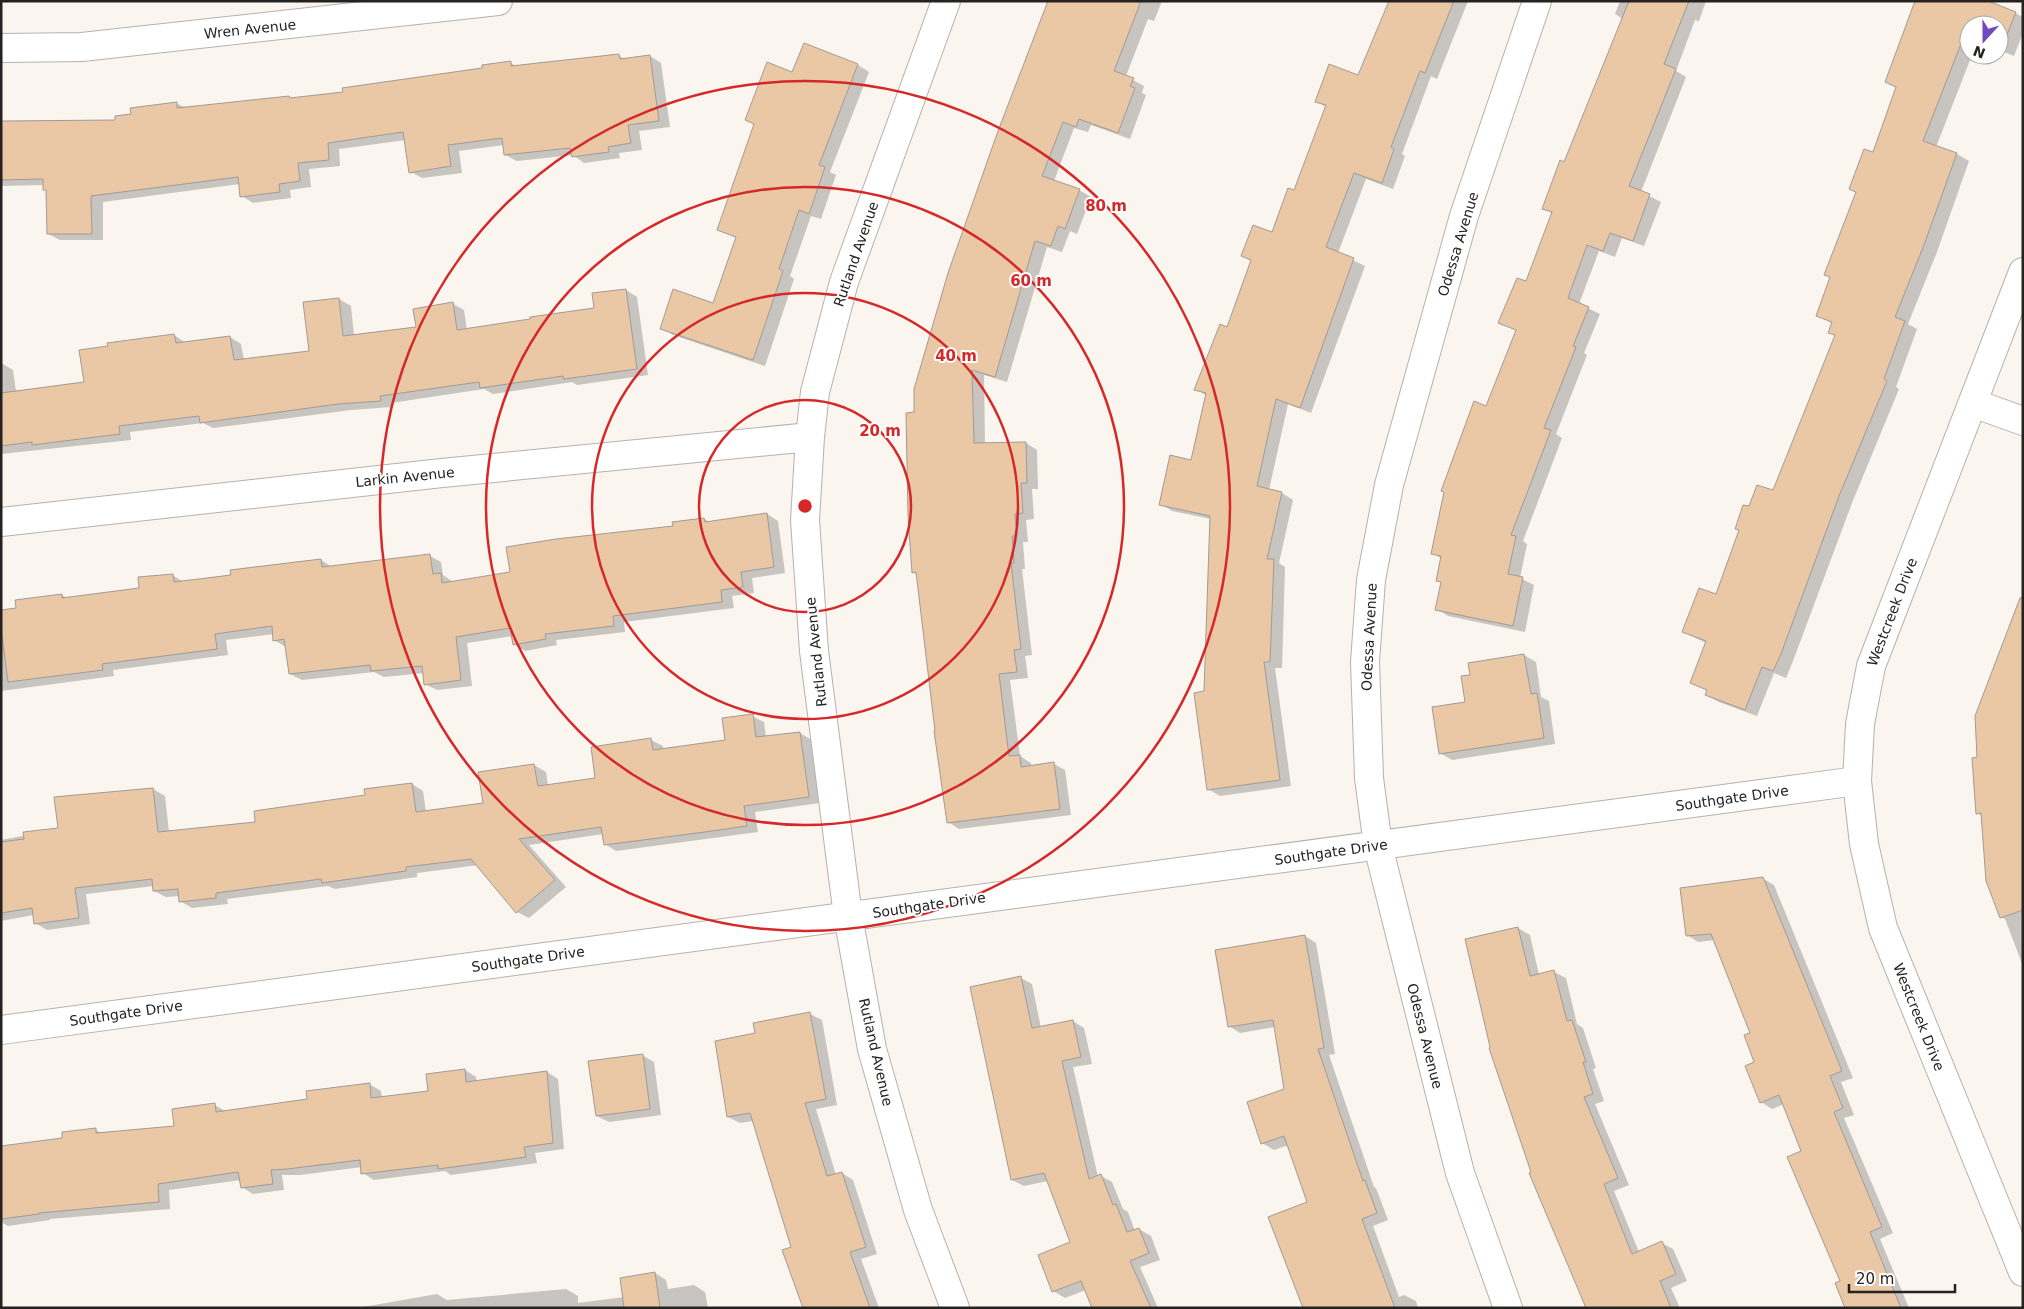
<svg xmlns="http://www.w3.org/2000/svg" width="2024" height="1309" font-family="'DejaVu Sans',sans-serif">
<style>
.shadow{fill:#0003}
.building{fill:#eac7a5;stroke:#a19b96}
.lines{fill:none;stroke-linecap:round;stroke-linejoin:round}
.street-casing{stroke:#b7b1ac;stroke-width:30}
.secondary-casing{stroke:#b7b1ac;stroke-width:30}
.street{stroke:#fff;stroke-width:28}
.secondary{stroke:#fff;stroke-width:28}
.ring{fill:none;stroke:#d62828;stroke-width:2.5}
.labels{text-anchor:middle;stroke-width:4;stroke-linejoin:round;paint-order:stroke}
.street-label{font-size:14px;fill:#252321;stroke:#fff}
.centre{fill:#d62828;stroke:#fff;stroke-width:2.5}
.ring-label{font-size:15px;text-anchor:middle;font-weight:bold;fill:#d62828;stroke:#fff;stroke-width:4;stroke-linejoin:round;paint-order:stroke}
</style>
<rect width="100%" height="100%" fill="#fbf5ef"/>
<!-- shadow -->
<path class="shadow" d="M1059,1H1162L1154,21L1148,19L1126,76L1144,86L1142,93L1146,95L1130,139L1091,125L1088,132L1074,128L1054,181L1079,190L1091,197L1077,234L1070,231L1062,252L1047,247L1007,382L984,375L985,444L1026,443L1037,450L1038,489H1032L1034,519L1026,520L1028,542H1023L1025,569H1022L1032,655L1025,656L1028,678L1010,680L1020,756L1031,763L1032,767L1054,764L1065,770L1071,815L959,829L948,822L917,574L913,572L915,414Z
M1390,1H1468L1437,79L1431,76L1402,154L1405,156L1393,189L1366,179L1338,253L1365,266L1311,413L1288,404L1269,490L1282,493L1293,500L1279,563L1285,567L1282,668H1275L1291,786L1220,796L1208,789L1205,692L1211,519L1172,511L1161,504L1191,461L1207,396L1196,389L1227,328L1252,261L1243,256L1272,234L1295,192L1326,107L1316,101L1359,77Z
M1620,1H1706L1699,21L1695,20L1676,71L1686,77L1641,192L1661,202L1644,246L1622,238L1615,257L1599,251L1579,304L1600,314L1584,353L1587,355L1556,434L1562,438L1523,541L1527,544L1520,578L1534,585L1525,632L1448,616L1437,609L1442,583L1437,580L1442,559L1432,553L1517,331L1500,322L1527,283L1553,214L1544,208L1565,164L1623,19L1615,14Z
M1916,1L2015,13L2023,17V33L2014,56L1999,50V25H1969V55H1972L1936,147L1957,154L1969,161L1937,252L1908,324L1917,329L1896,387L1899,389L1852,503L1793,661L1786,678L1774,673L1757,716L1719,702L1706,695L1708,691L1691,682L1706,643L1684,632L1716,596L1750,508L1773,492L1836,336L1830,332L1833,324L1817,315L1897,88L1886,82Z
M619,56L625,59L650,56L661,63L670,127L639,131L642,150L619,153L620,158L584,163L573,155L517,161L505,155L504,145L459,151L462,173L422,178L411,172L406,140L339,149L340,166L309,169L311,187L290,190L291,198L253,203L242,196L240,184L103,202V240H60L48,234V191L44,189V185L1,186V123L117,121L132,115L176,103L186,108L289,97L292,99L344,93L484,69L511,63L518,67Z
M858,65L869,72L830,172L836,175L821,219L811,216L790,276L794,279L765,366L673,335L662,328L714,305L736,238L718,229L793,74Z
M626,290L637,297L648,375L577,385L572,382L493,394L484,389L391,403L392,407L351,410L213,428L203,423L130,432L131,440L1,454V363L13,370L16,392L85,383L174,335L186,343L230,337L241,344L244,360L310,352L339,299L351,306L354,336L417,328L453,304L464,310L467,330L595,309Z
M767,514L778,521L785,573L752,578L754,593L732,596L734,608L624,622L625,632L556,640L557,645L525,651L514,644L513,636L467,643L472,686L437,690L425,684L424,673L384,677L374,672L302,680L290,674L286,647L274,640V634L226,640L228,655L113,670L114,676L1,691V611L17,609L62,595L67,598L140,589L172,575L184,582L232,576L321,560L332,567L430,556L441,562L443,575L453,582L512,573L704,519L710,522Z
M2023,606V966L2005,919L2001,917L1983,816L1977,813L1979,759Z
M1524,655L1536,662L1541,697L1549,701L1555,744L1452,760L1440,753L1467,703L1472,676Z
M752,716L764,722L766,737L800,733L812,740L820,803L755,812L758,832L616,851L605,844L603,834L529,845L566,887L529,918L517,912L479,865L417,873V877L335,889L328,886L227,899L228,904L192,908L180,901V896L166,897L154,891V886L86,894L90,924L47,930L35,923L34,915L1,921V840L60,829L56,798L153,789L165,796L169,832L257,823L412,784L423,791L426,812L484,804L480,773L534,765L546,772L548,786L596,779L651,740L663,746V750L726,741Z
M1762,878L1774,885L1853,1078L1841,1082L1854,1115L1844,1118L1893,1233L1880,1239L1909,1308H1846L1842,1282L1803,1151L1784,1104L1772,1109L1761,1102L1751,1033L1715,940L1698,942L1687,935Z
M1518,928L1530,935L1539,975L1554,972L1566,978L1577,1024L1583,1028L1596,1068L1593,1069L1604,1101L1595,1104L1629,1185L1614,1191L1639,1252L1662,1243L1673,1249L1687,1281L1671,1288L1680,1308H1587L1532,1173Z
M1305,936L1316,943L1335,1054L1329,1055L1374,1187L1376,1188L1388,1220L1373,1226L1399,1297L1404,1295L1416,1301L1418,1308H1317L1309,1203L1289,1145L1274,1150L1262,1143L1286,1090L1275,1027L1240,1033L1229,1026Z
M1021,978L1032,984L1041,1028L1073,1021L1084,1028L1092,1064L1073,1067L1098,1177L1101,1176L1112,1182L1123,1209L1128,1212L1135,1231L1139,1229L1151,1236L1160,1260L1140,1267L1158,1308H1093L1086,1290L1065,1298L1053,1291L1072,1243L1048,1181L1024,1186L1012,1180Z
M810,1014L822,1020L837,1105L816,1109L836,1175L842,1173L853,1180L877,1254L861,1259L879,1308H804L792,1248L753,1121L740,1123L728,1117L757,1034Z
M642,1055L654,1062L661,1115L609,1122L597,1116Z
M465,1070L476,1077L477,1082L547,1072L558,1079L564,1149L535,1153L537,1163L451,1175L445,1171L374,1180L363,1173L362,1167L300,1175H282L284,1190L253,1194L242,1187L241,1180L169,1190L170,1209L50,1219V1220L8,1226L1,1222V1147L64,1139L96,1130L103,1134L176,1127L215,1105L227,1112L308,1100L369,1084L381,1091L382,1098L429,1092Z
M655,1273L666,1280L668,1289L694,1285L705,1292L708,1308H357L437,1294L447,1300L566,1289L578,1296V1303L624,1297Z"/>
<!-- building -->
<path class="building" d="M1048,1H1141L1114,71L1134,78L1130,86L1135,88L1118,133L1079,119L1076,127L1063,122L1042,176L1080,189L1065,229L1058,226L1051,246L1035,241L995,377L972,370L974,443L1026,442L1027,483H1021L1023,513L1015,514L1017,536H1012L1014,563H1011L1021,649L1014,650L1017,672L999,674L1009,756L1020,755L1021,767L1054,762L1060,809L947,823L934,731H935L916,572L912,573L908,515L906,413L914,412V389L948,273L998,131Z
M1389,1H1454L1425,73L1420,71L1391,147L1394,149L1382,183L1354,173L1326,247L1354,258L1300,408L1276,399L1257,486L1282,492L1267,559H1274L1270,662H1264L1280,780L1207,790L1194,693L1204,691L1210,516L1159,505L1170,455L1191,460L1206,393L1194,390L1220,324L1227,327L1251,260L1241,256L1253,225L1272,232L1288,188L1294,190L1326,105L1315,102L1329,64L1358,75Z
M1629,1H1689L1664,64L1676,69L1629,186L1650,194L1633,241L1610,233L1603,251L1587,245L1568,298L1589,307L1573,346L1576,347L1544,428L1551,430L1511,535L1516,536L1508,574L1523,577L1513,626L1435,610L1441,582L1436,581L1441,556L1431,554L1444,492L1441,491L1474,401L1486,406L1516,330L1498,323L1517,278L1526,281L1552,212L1542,209L1560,160L1564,162Z
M1915,1H1988L2016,12L2001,50L1999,49V25H1969V38L1964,36L1923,141L1957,153L1924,245L1895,317L1905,321L1884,379L1887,381L1839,496L1781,654L1773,671L1762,667L1745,710L1705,695L1707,690L1690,683L1706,641L1682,632L1699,588L1716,594L1739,530L1735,529L1743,505L1749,506L1757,485L1773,490L1835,335L1828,333L1832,322L1816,316L1830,277L1824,275L1856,192L1849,189L1864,149L1873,152L1896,87L1885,82Z
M804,43L858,64L819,165L825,167L809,214L799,210L779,269L783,271L753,360L660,329L673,289L713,303L736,237L717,230L754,124L745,120L767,62L792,72Z
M619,54L620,59L650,55L659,121L628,125L631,143L608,147L609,152L572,157L570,148L504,155L502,138L448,145L451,166L409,173L403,132L328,143L329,160L298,163L300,181L279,184L280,192L240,197L238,177L91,196L92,234H47L46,190H43V179L1,180V121L115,120V116L131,114L130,108L177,102V108L289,96L290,98L343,92L342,88L482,68V65L511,61V66Z
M626,289L637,369L564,379L563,376L480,388L479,382L380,396L381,401L338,404L200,423L199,416L119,426L120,434L32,445V442L1,446V393L84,382L79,350L108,346L107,343L174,334L176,343L230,336L234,360L309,351L303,302L339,298L343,336L416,327L413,309L453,302L457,330L530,319V317L594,308L592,293Z
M767,513L774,567L741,572L743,587L721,590L722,602L613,616L614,626L545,634L546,639L513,645L510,628L456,637L461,680L424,685L422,666L371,671L370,665L289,674L284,639L273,641L272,626L215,634L217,649L102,664L103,670L8,682L1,628V610L16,608L15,600L62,594V598L139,588L138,577L173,574L174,582L231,575L230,570L321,559L322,567L430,554L433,574L441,573L442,583L510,572L506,547L556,539L673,526L672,522L704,518L705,522Z
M2020,598H2023V910L2000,918L1986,881L1981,813L1976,814L1972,758L1977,757L1975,716Z
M1524,654L1531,694L1537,693L1544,738L1439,754L1432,707L1465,702L1461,676L1470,675L1468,663Z
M753,714L756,737L800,732L809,797L744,806L747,826L705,832L604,845L601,827L519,839L555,880L516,913L471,859L406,867V871L322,883L321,879L216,893V898L179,902L178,889L153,891L152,879L75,888L79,918L34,924L32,908L1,913V842L24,839L23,832L58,828L54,797L153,788L158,832L255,822L254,811L365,795L364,789L412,783L416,812L483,803L478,772L534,764L538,786L595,778L591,747L651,738L653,750L725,740L722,718Z
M1763,877L1842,1071L1830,1076L1843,1108L1834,1112L1882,1227L1870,1232L1901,1308H1845L1835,1283L1840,1281L1787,1157L1801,1151L1779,1095L1760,1103L1745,1066L1754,1062L1744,1035L1750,1033L1711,934L1686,936L1680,888Z
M1518,927L1530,976L1554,970L1567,1021L1572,1020L1586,1062H1583L1593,1094L1584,1097L1618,1178L1604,1184L1632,1254L1662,1241L1676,1274L1660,1281L1671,1308H1586L1529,1173L1531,1172L1489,1048L1490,1047L1465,939Z
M1305,935L1324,1048L1318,1049L1363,1181L1365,1180L1377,1213L1362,1219L1395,1308H1303L1268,1217L1307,1202L1284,1136L1261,1144L1247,1102L1284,1089L1273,1020L1228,1027L1215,950Z
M1021,976L1032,1028L1073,1020L1081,1057L1062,1061L1089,1179L1101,1174L1113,1205L1116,1204L1127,1232L1139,1228L1149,1253L1130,1261L1151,1308H1092L1081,1281L1052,1292L1038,1255L1070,1242L1044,1173L1011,1180L970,987Z
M810,1012L826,1099L805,1103L827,1176L842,1172L866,1247L850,1252L870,1308H803L782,1250L791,1247L750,1113L727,1117L715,1041L755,1033L753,1023Z
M643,1054L650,1109L596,1116L588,1061Z
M465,1069L466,1082L547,1071L553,1143L524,1147L526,1157L438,1169V1165L361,1174L360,1160L287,1169L271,1170L273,1184L241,1188L238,1172L158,1184L159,1202L39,1213V1214L1,1219V1146L62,1138V1132L96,1128V1133L174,1126L172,1109L215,1103L216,1112L307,1099L306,1091L370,1083L371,1098L428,1091L426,1074Z
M655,1272L660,1308H624L620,1278Z"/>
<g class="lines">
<defs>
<path id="street" d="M946,1L844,282L815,392L810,437L805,520L814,651L848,916L872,1049L918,1210L955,1308
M1,48L82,47L498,1
M1973,403L2023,421
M1,522L442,473L810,437
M1,1030L1857,781
M1508,1308L1460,1173L1378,846L1369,778L1365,662L1371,580L1389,485L1464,216L1537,1"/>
<path id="secondary" d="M2023,272L1871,666L1860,724L1857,781L1864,844L1883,928L2023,1272"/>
</defs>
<!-- street casing -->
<use href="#street" class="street-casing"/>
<!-- secondary casing -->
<use href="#secondary" class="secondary-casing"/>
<!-- street -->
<use href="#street" class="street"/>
<!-- secondary -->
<use href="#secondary" class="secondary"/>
</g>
<!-- distance rings -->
<g class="ring">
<circle cx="805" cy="506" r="106"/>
<circle cx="805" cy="506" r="213"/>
<circle cx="805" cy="506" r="319"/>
<circle cx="805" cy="506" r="425"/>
</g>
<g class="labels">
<!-- street labels -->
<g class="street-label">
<text transform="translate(250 29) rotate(-6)" y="5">Wren Avenue</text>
<text transform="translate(1458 244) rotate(-73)" y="5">Odessa Avenue</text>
<text transform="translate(856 254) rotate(-71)" y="5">Rutland Avenue</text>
<text transform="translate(405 477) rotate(-6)" y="5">Larkin Avenue</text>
<text transform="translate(1892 612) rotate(-69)" y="5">Westcreek Drive</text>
<text transform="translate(1369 637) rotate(-87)" y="5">Odessa Avenue</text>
<text transform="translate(816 652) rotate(-96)" y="5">Rutland Avenue</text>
<text transform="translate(1732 798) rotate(-8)" y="5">Southgate Drive</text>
<text transform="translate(1331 852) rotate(-8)" y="5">Southgate Drive</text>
<text transform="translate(929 905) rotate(-8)" y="5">Southgate Drive</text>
<text transform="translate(528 959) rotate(-8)" y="5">Southgate Drive</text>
<text transform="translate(126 1013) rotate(-8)" y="5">Southgate Drive</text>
<text transform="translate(1919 1017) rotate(68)" y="5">Westcreek Drive</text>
<text transform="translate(1425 1036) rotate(76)" y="5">Odessa Avenue</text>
<text transform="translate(876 1052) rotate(77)" y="5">Rutland Avenue</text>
</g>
</g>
<circle cx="805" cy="506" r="8" class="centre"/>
<g class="ring-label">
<text x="1106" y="211">80 m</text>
<text x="1031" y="286">60 m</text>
<text x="956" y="361">40 m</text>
<text x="880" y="436">20 m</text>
</g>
<!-- border -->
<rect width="2024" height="1309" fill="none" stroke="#252321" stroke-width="5"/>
<!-- north arrow -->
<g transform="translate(1984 40) rotate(201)"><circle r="24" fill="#ffffff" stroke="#a8a7a6"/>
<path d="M0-4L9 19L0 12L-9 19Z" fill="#7447bf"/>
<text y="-8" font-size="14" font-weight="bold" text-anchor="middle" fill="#252321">N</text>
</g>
<!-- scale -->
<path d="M1849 1284v8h106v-8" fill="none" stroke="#252321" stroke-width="2.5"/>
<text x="1856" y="1284" font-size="15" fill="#252321" stroke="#ffffff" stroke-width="4" paint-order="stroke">20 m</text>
</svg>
